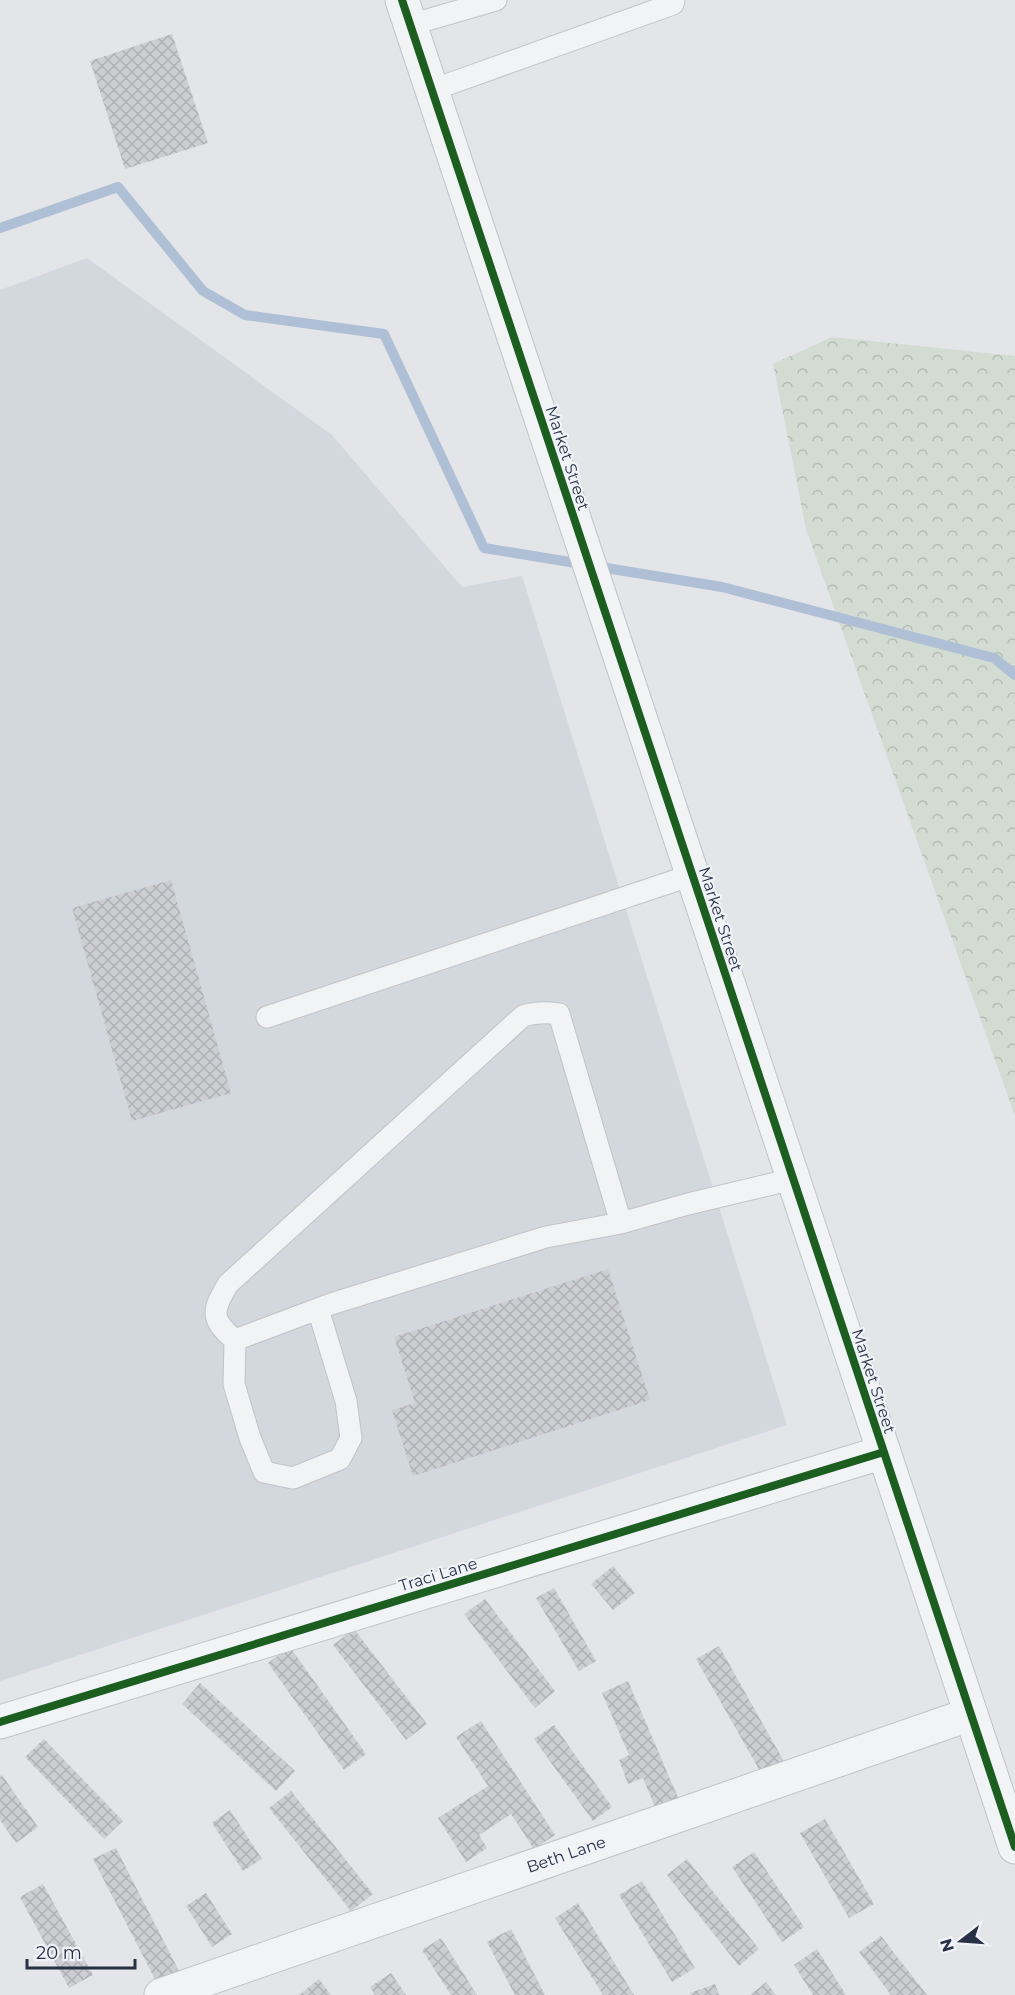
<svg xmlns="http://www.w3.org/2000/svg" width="1015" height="1995" font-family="Montserrat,sans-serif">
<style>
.built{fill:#d3d8df}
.forest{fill:url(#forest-crowns)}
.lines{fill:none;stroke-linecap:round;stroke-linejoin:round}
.stream{stroke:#aebfd6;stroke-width:10}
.building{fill:url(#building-cross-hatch)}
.service-casing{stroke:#c1c3c6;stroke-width:23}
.minor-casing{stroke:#c1c3c6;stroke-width:35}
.tertiary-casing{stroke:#c1c3c6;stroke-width:35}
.service{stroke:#f2f3f5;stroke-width:21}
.minor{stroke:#f2f3f5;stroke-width:33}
.tertiary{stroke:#f2f3f5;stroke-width:33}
.cycleway-casing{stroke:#f0f3f8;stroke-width:11}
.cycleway{stroke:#1b5e20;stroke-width:8}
.labels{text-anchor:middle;stroke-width:4.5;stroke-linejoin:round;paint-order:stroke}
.street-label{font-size:16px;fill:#273044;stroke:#f0f3f8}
</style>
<defs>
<pattern id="forest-crowns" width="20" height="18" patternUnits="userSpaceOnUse" patternTransform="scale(1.5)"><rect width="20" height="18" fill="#d2dcd3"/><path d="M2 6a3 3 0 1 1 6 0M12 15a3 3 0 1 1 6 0" fill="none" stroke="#b4bdb6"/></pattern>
<pattern id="building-cross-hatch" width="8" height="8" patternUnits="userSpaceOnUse" patternTransform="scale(1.5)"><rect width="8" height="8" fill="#cdced2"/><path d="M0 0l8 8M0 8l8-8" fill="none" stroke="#b0b1b6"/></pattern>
</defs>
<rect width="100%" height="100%" fill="#e3e5e8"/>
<!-- built -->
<path class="built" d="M87,258L332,435L462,587L522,576L787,1425L0,1681V290Z"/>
<!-- forest -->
<path class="forest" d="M832,337L1015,356V1116L806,529L773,364Z"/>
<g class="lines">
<!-- stream -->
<path class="stream" d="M0,228L118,187L203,291L245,315L384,334L484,548L722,587L994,658L1015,675"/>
</g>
<!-- building -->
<path class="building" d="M172,34L208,143L125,169L90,61Z
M171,880L231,1093L132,1121L72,908Z
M608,1269L650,1400L413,1476L392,1410L415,1403L394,1337Z
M613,1566L635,1593L613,1610L591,1584Z
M554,1588L596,1661L579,1671L536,1598Z
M485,1599L555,1691L535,1708L464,1614Z
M354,1629L427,1724L406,1740L333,1645Z
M719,1646L786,1765L764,1778L696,1659Z
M290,1647L366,1754L344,1770L268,1663Z
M628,1681L680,1802L657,1812L643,1778L628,1784L619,1760L629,1755L602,1693Z
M200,1683L295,1771L276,1791L182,1704Z
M481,1721L555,1835L534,1849L511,1814L479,1835L487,1848L466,1862L438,1818L488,1786L456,1737Z
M554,1725L612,1807L593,1821L534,1739Z
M44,1739L123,1821L104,1839L25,1757Z
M2,1775L38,1827L16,1843L0,1820V1777Z
M291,1791L373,1894L351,1911L269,1808Z
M230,1810L262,1859L243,1871L212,1823Z
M825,1819L874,1904L849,1918L800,1833Z
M116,1848L179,1971L157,1983L93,1859Z
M754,1852L804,1927L782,1942L732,1867Z
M687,1859L759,1949L739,1966L667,1875Z
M642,1881L695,1968L672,1982L619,1895Z
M43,1884L93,1975L69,1988L20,1897Z
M206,1893L232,1934L212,1947L186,1906Z
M578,1903L634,1995H603L555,1918Z
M511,1929L545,1995H515L487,1942Z
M881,1936L927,1995H891L859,1952Z
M441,1938L477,1995H451L422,1950Z
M817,1949L846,1995H813L794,1965Z
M391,1973L406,1995H375L370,1987Z
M319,1979L331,1995H299Z
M766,1982L776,1995H750Z
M715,1984L719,1995H691L690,1993Z"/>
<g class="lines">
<defs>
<path id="service" d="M410,25L496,0
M432,90L673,4L674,0
M267,1017L692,875
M235,1340C210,1319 212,1311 228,1284L523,1016C535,1012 546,1012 559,1014L621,1223
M235,1340L331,1304L546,1237L621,1223L688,1204L793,1179
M235,1340L234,1384L250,1438L264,1472L293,1478L340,1459L351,1438L346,1401L318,1309"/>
<path id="minor" d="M0,1722L884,1452
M161,1995L971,1714"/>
<path id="tertiary" d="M402,0L1015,1847"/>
</defs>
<!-- service casing -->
<use href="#service" class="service-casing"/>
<!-- minor casing -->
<use href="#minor" class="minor-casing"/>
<!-- tertiary casing -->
<use href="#tertiary" class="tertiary-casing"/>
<!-- service -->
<use href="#service" class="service"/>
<!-- minor -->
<use href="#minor" class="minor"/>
<!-- tertiary -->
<use href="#tertiary" class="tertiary"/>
<defs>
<path id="cycleway" d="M402,0L1015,1847
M0,1722L884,1452"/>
</defs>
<!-- cycleway casing -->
<use href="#cycleway" class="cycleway-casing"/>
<!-- cycleway -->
<use href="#cycleway" class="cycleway"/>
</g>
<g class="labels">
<!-- street labels -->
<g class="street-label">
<text transform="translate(568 458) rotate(72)" y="6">Market Street</text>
<text transform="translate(721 919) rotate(72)" y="6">Market Street</text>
<text transform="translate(874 1381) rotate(72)" y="6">Market Street</text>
<text transform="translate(438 1574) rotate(-17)" y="6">Traci Lane</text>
<text transform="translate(566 1854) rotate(-19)" y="6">Beth Lane</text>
</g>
</g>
<!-- north arrow -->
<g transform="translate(961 1941) rotate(253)" stroke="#f0f3f8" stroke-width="4.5" paint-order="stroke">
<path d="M0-4.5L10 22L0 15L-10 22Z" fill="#273044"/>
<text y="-9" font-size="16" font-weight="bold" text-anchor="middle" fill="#273044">N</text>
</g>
<!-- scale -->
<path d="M27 1959v9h108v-9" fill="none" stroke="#273044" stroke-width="3"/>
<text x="36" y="1959" font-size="18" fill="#273044" stroke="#f0f3f8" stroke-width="4.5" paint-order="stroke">20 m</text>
</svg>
